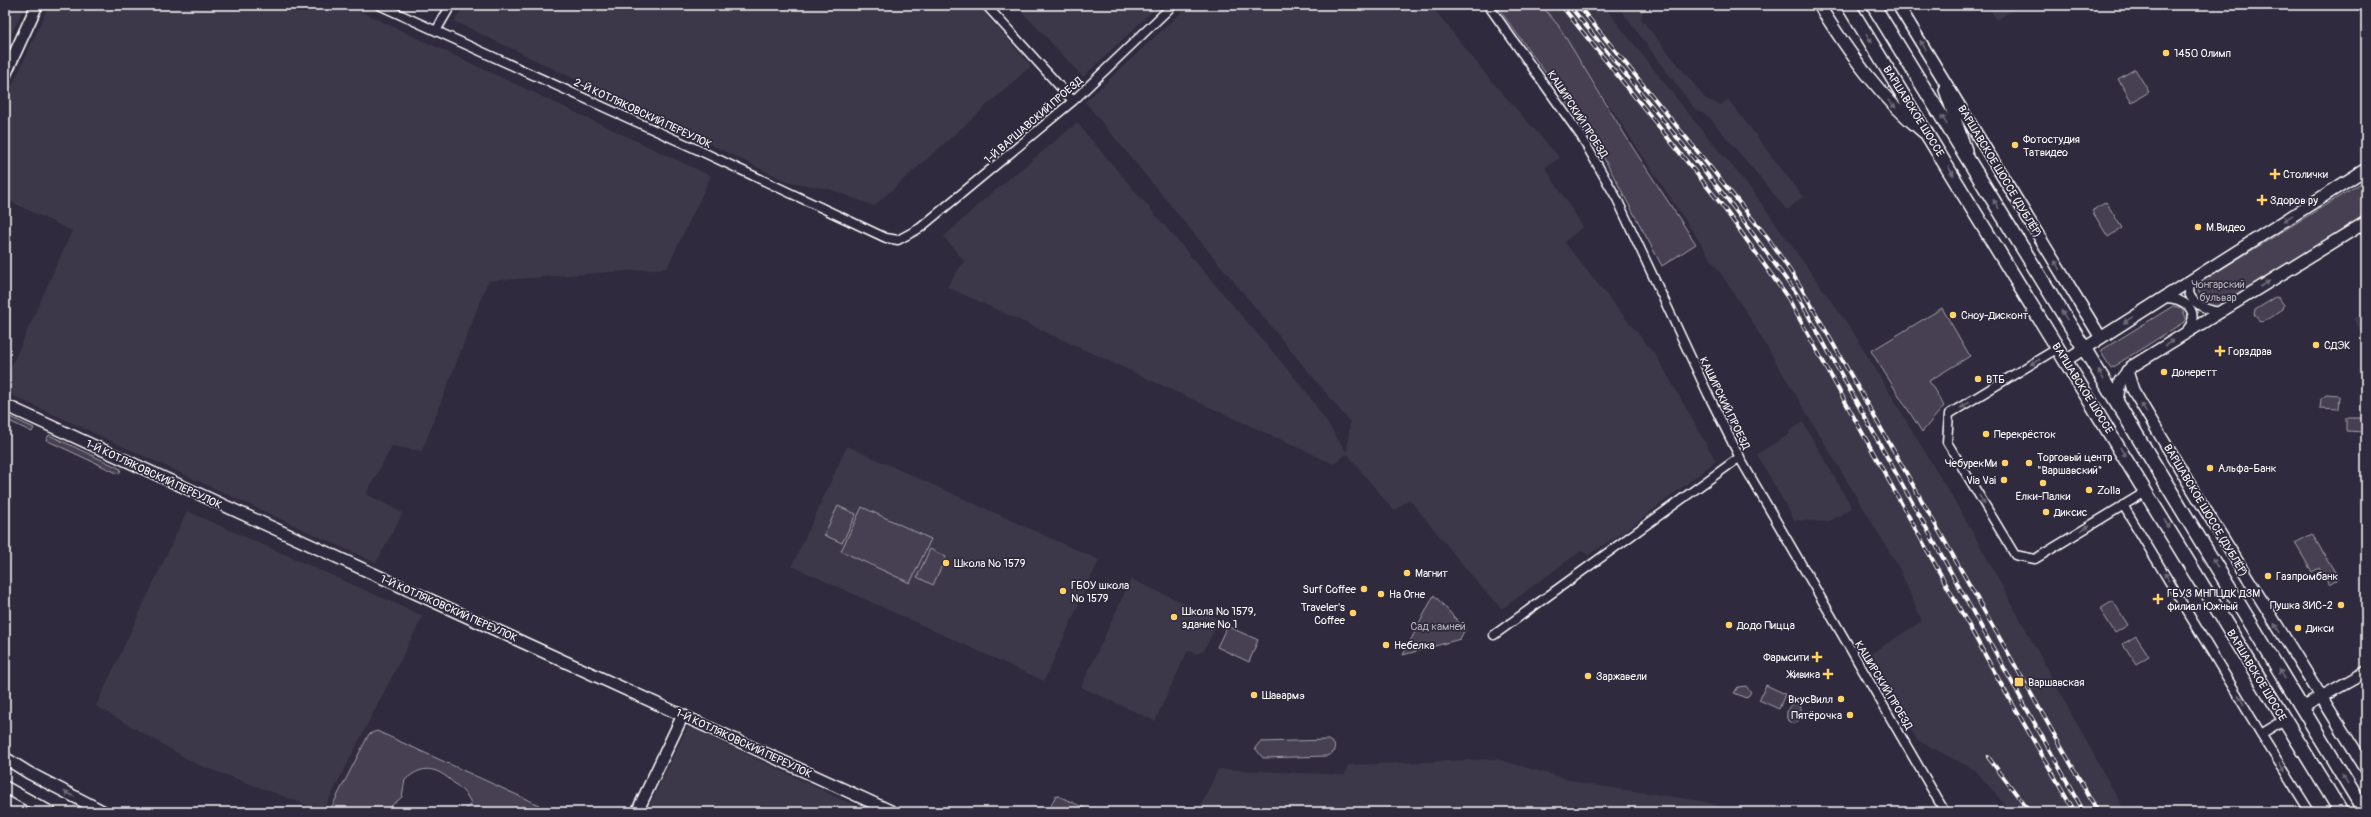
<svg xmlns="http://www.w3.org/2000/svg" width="2371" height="817" font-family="Pangolin,sans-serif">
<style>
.built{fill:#3c3749}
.green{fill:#464152;stroke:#a2a0a8}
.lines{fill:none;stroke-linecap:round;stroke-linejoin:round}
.street-casing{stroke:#fff;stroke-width:11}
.secondary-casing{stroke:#fff;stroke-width:14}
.primary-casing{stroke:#fff;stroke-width:16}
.street{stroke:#2f2a3d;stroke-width:8}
.secondary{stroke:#2f2a3d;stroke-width:11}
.primary{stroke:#2f2a3d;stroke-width:13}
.rail-casing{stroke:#fff;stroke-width:4}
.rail{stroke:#2f2a3d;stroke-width:2.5;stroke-dasharray:8;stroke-linecap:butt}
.oneway{fill:#6d6a77}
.poi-dot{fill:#ffd166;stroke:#2f2a3d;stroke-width:1.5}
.labels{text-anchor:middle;stroke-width:3.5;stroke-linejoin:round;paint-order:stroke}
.poi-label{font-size:11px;fill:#fff;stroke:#2f2a3d;text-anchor:start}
.street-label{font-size:11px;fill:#fff;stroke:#2f2a3d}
.park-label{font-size:11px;fill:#b5b3ba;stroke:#2f2a3d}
</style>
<rect width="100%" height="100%" fill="#2f2a3d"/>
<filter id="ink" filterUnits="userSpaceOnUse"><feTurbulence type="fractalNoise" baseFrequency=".025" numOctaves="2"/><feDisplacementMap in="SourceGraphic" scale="8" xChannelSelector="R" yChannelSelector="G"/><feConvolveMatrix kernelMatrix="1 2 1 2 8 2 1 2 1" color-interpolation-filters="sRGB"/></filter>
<g filter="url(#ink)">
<!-- built -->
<path class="built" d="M5,5H25L5,48Z
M49,5H347L711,176L667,268L488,281L422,451L392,446L366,494L403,513L376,563L5,392V380L72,231L5,199V102Z
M465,5H978L1031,66L874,206L833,190L786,181L454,21Z
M1016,5H1159L1083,77Z
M1189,5H1431L1488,77L1560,158L1545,167L1583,227L1564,242L1657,357L1716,461L1631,527L1588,555L1581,551L1502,609L1481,587L1409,499L1394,511L1347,454L1334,464L947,287L964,261L944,237L980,203L1077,123L1306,391L1347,453L1350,422L1085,102Z
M1543,5H1603L1696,123L1752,190L1852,330L1970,527L2125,812H2011L1975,770L1917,740L1869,655L1922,621L1899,568L1748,315Z
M1617,5H1653L1643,12L1641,19L1706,99L1720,105L1728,99L1803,197L1787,210L1709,117L1694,108Z
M1987,5H2021L1997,20Z
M2366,311V341L2353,319Z
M1803,422L1852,508L1828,522L1794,520L1757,454L1790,434L1789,431Z
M847,446L1099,560L1044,681L792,566Z
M187,511L423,616L323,811L196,764L96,706Z
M1131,579L1219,619L1204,651L1196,654L1188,650L1155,721L1081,687Z
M688,726L868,812H646Z
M1496,759L1585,784L1702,801L1739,812H1198L1218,769L1345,775L1348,765Z"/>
<!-- green -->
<path class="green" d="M1496,5H1541L1558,25L1633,148L1696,244L1662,266L1593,138Z
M2135,69L2149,92L2132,102L2118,79Z
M2366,180V216L2219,308C2205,306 2201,300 2198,288L2202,281Z
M2106,202L2122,228L2108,237L2092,211Z
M2276,297L2279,298L2284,305L2283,309L2263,322L2259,321L2254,314L2255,310Z
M2173,306L2182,308L2186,318L2184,322L2111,368L2100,351Z
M1942,308L1970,356L1929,381L1944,406L1922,432L1871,351Z
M2326,395L2340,396L2339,409L2320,408L2321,399Z
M8,416L34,428L32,432L7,420Z
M2346,418H2365L2364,432L2346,431Z
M49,435L121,469L119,474L46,440Z
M838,506L856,514L842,543L824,535Z
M862,507L931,539L910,583L841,551Z
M2312,534L2339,579L2329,585L2319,568L2312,572L2295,543Z
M930,549L946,557L933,585L917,577Z
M1434,595L1465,629L1460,639L1403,655Z
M2113,601L2128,625L2115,633L2100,609Z
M1227,626L1258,640L1249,662L1217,647Z
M2136,636L2149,656L2136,664L2123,644Z
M1766,685L1785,694L1779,709L1759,700Z
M1746,686L1751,692L1747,698L1734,693L1738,687Z
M1797,701C1804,709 1803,719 1794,724L1788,721C1784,712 1789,705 1797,701Z
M377,731L539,805L540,812H464L471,803C467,794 461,789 454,783C437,768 424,763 405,780L402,797L390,807L387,812H329L369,734Z
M1328,740L1334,744L1335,751L1327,756L1263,758L1255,748L1260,742Z
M1056,795L1087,809L1085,812H1048Z"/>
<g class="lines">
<defs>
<path id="street" d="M379,5L694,148L886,238L898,240L920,228L1073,101L1173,5
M986,5L1073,101
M1488,5L1581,136L1617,199L1708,394L1742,462L1945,812
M436,31L451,5
M2194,279C2178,298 2204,310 2220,312
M2163,298C2184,297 2204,312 2185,332
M2058,348L1949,414L1947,442L2015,555L2035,559L2147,491
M2123,505L2261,734L2310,812
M1494,635L1740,457
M2261,734L2284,720"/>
<path id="secondary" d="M1819,5C1849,53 1879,96 1923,132
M1898,5L2101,338
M5,75L37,5
M1945,90L1966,150
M2066,360L2366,169
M2127,371L2133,390L2193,490L2366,769
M2117,402L2120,381L2131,367L2366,222
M5,405L893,812
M2303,707L2366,672
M5,758L29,773L104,812
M5,787L50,812
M637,812L683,715"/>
<path id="primary" d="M1848,5L2341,812
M1873,5L2084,348L2365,812"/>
</defs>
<!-- street casing -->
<use href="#street" class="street-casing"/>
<!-- secondary casing -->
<use href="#secondary" class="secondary-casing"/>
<!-- primary casing -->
<use href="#primary" class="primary-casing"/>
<!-- street -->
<use href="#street" class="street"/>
<!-- secondary -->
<use href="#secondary" class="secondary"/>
<!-- primary -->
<use href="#primary" class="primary"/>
<defs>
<path id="rail" d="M1561,5L1721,204L1788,298L2005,691L2075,812
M1569,5L1728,200L1796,293L2084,812
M1578,5L1768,238L1801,287L2098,812
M1988,757L2030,812"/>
</defs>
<!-- rail casing -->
<use href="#rail" class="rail-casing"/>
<!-- rail -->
<use href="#rail" class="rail"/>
</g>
<!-- one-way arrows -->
<defs><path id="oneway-solid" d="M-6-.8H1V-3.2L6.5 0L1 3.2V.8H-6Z"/></defs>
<g class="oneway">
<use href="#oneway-solid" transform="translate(1869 38) rotate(58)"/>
<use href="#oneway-solid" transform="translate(1923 45) rotate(-122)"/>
<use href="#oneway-solid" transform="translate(1892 104) rotate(45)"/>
<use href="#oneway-solid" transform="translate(1944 120) rotate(-122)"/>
<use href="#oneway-solid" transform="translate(1951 171) rotate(58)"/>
<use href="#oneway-solid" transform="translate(1996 204) rotate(-122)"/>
<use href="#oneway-solid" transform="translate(2288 218) rotate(148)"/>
<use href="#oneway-solid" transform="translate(2057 265) rotate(-121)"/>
<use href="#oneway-solid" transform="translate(2265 284) rotate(-32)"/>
<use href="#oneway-solid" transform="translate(2064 315) rotate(-122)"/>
<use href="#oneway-solid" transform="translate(2128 320) rotate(146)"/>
<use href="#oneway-solid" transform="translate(2169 343) rotate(-32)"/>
<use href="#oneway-solid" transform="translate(2035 362) rotate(150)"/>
<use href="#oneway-solid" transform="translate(2101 375) rotate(-121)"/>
<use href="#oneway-solid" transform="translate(1965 405) rotate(148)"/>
<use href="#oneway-solid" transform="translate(2144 408) rotate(-121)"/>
<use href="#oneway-solid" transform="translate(2123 452) rotate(58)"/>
<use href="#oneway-solid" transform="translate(1982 500) rotate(59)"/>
<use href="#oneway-solid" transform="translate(2167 524) rotate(59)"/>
<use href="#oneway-solid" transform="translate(2085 528) rotate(-31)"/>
<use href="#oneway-solid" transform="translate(2215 563) rotate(-121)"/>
<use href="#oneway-solid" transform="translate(2167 577) rotate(-121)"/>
<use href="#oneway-solid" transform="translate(2277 628) rotate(-122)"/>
<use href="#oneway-solid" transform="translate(2282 674) rotate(-121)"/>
<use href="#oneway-solid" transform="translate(2241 700) rotate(-120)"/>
<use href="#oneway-solid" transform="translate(2282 767) rotate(57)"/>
<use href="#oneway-solid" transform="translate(2345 779) rotate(-121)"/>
<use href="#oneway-solid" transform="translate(69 794) rotate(-152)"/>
</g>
</g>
<!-- markers -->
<g class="poi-dot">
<circle cx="2166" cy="53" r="4"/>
<circle cx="2015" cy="145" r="4"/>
<path d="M2273 168h4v4h4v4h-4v4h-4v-4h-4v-4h4z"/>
<path d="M2260 194h4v4h4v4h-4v4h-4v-4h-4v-4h4z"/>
<circle cx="2198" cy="227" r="4"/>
<circle cx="1953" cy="315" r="4"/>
<circle cx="2316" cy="345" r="4"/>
<path d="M2218 345h4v4h4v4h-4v4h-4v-4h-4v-4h4z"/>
<circle cx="2164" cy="372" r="4"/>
<circle cx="1978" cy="379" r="4"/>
<circle cx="1986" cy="434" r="4"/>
<circle cx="2005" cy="463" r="4"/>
<circle cx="2029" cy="463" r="4"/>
<circle cx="2210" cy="468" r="4"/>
<circle cx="2004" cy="480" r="4"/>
<circle cx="2043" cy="483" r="4"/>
<circle cx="2089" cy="490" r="4"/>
<circle cx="2046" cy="512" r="4"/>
<circle cx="946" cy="563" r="4"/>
<circle cx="1407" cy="573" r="4"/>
<circle cx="2268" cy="576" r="4"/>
<circle cx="1364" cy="589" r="4"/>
<circle cx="1063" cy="591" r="4"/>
<circle cx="1381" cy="594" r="4"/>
<path d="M2156 593h4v4h4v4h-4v4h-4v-4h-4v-4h4z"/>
<circle cx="2341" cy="605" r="4"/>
<circle cx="1353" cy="613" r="4"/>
<circle cx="1174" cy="617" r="4"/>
<circle cx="1729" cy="625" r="4"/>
<circle cx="2298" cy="628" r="4"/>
<circle cx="1386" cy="645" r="4"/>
<path d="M1815 651h4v4h4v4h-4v4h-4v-4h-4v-4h4z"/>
<path d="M1826 668h4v4h4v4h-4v4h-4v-4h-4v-4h4z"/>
<circle cx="1588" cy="676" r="4"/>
<rect x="2014" y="677" width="10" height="10" rx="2"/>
<circle cx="1254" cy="695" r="4"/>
<circle cx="1841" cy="699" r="4"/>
<circle cx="1850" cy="715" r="4"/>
</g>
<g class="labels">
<!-- poi labels -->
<g class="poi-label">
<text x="2174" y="57">1450 Олимп</text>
<text x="2023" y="143">Фотостудия<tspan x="2023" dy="13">Татвидео</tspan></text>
<text x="2283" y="178">Столички</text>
<text x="2270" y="204">Здоров ру</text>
<text x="2206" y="231">М.Видео</text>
<text x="1961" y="319">Сноу-Дисконт</text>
<text x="2324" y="349">СДЭК</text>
<text x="2228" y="355">Горздрав</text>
<text x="2172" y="376">Донеретт</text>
<text x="1986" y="383">ВТБ</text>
<text x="1994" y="438">Перекрёсток</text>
<text x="2037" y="461">Торговый центр<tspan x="2037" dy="13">"Варшавский"</tspan></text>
<text x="1997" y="467" text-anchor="end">ЧебурекМи</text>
<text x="2218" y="472">Альфа-Банк</text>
<text x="1996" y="484" text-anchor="end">Via Vai</text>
<text x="2097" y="494">Zolla</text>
<text x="2043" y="500" text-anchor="middle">Ёлки-Палки</text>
<text x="2054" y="516">Диксис</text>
<text x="954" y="567">Школа № 1579</text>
<text x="1415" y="577">Магнит</text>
<text x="2276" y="580">Газпромбанк</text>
<text x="1071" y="589">ГБОУ школа<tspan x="1071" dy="13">№ 1579</tspan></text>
<text x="1356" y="593" text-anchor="end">Surf Coffee</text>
<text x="2167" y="597">ГБУЗ МНПЦДК ДЗМ<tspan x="2167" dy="13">филиал Южный</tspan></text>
<text x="1389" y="598">На Огне</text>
<text x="2333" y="609" text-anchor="end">Пушка ЗИС-2</text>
<text x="1345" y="611" text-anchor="end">Traveler's<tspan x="1345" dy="13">Coffee</tspan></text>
<text x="1182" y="615">Школа № 1579,<tspan x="1182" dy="13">здание № 1</tspan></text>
<text x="1737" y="629">Додо Пицца</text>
<text x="2306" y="632">Дикси</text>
<text x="1394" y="649">Небелка</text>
<text x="1809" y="661" text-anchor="end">Фармсити</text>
<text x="1820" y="678" text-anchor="end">Живика</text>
<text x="1596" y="680">Заржавели</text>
<text x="2028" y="686">Варшавская</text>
<text x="1262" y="699">Шавармэ</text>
<text x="1833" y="703" text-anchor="end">ВкусВилл</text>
<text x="1842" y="719" text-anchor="end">Пятёрочка</text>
</g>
<!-- street labels -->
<g class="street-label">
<text transform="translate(1914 111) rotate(58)" y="4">ВАРШАВСКОЕ ШОССЕ</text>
<text transform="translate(643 113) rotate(25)" y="4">2-Й КОТЛЯКОВСКИЙ ПЕРЕУЛОК</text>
<text transform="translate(1578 114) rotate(57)" y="4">КАШИРСКИЙ ПРОЕЗД</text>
<text transform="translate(1033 120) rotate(-41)" y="4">1-Й ВАРШАВСКИЙ ПРОЕЗД</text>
<text transform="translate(2000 171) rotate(59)" y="4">ВАРШАВСКОЕ ШОССЕ (ДУБЛЁР)</text>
<text transform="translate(2083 388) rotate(58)" y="4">ВАРШАВСКОЕ ШОССЕ</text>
<text transform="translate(1725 403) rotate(64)" y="4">КАШИРСКИЙ ПРОЕЗД</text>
<text transform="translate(154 474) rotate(25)" y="4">1-Й КОТЛЯКОВСКИЙ ПЕРЕУЛОК</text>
<text transform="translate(2206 510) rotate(59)" y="4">ВАРШАВСКОЕ ШОССЕ (ДУБЛЁР)</text>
<text transform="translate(449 608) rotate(24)" y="4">1-Й КОТЛЯКОВСКИЙ ПЕРЕУЛОК</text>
<text transform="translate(2257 675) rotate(59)" y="4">ВАРШАВСКОЕ ШОССЕ</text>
<text transform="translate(1884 685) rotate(59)" y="4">КАШИРСКИЙ ПРОЕЗД</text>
<text transform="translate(744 743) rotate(25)" y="4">1-Й КОТЛЯКОВСКИЙ ПЕРЕУЛОК</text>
</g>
<!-- park labels -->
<g class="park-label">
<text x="2218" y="288">Чонгарский<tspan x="2218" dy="13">бульвар</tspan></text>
<text x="1438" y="630">Сад камней</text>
</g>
</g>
<!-- margin -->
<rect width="2371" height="817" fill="none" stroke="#2f2a3d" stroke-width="20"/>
<rect x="10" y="10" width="2351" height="797" fill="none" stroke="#fff" stroke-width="1.5" filter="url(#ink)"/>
</svg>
